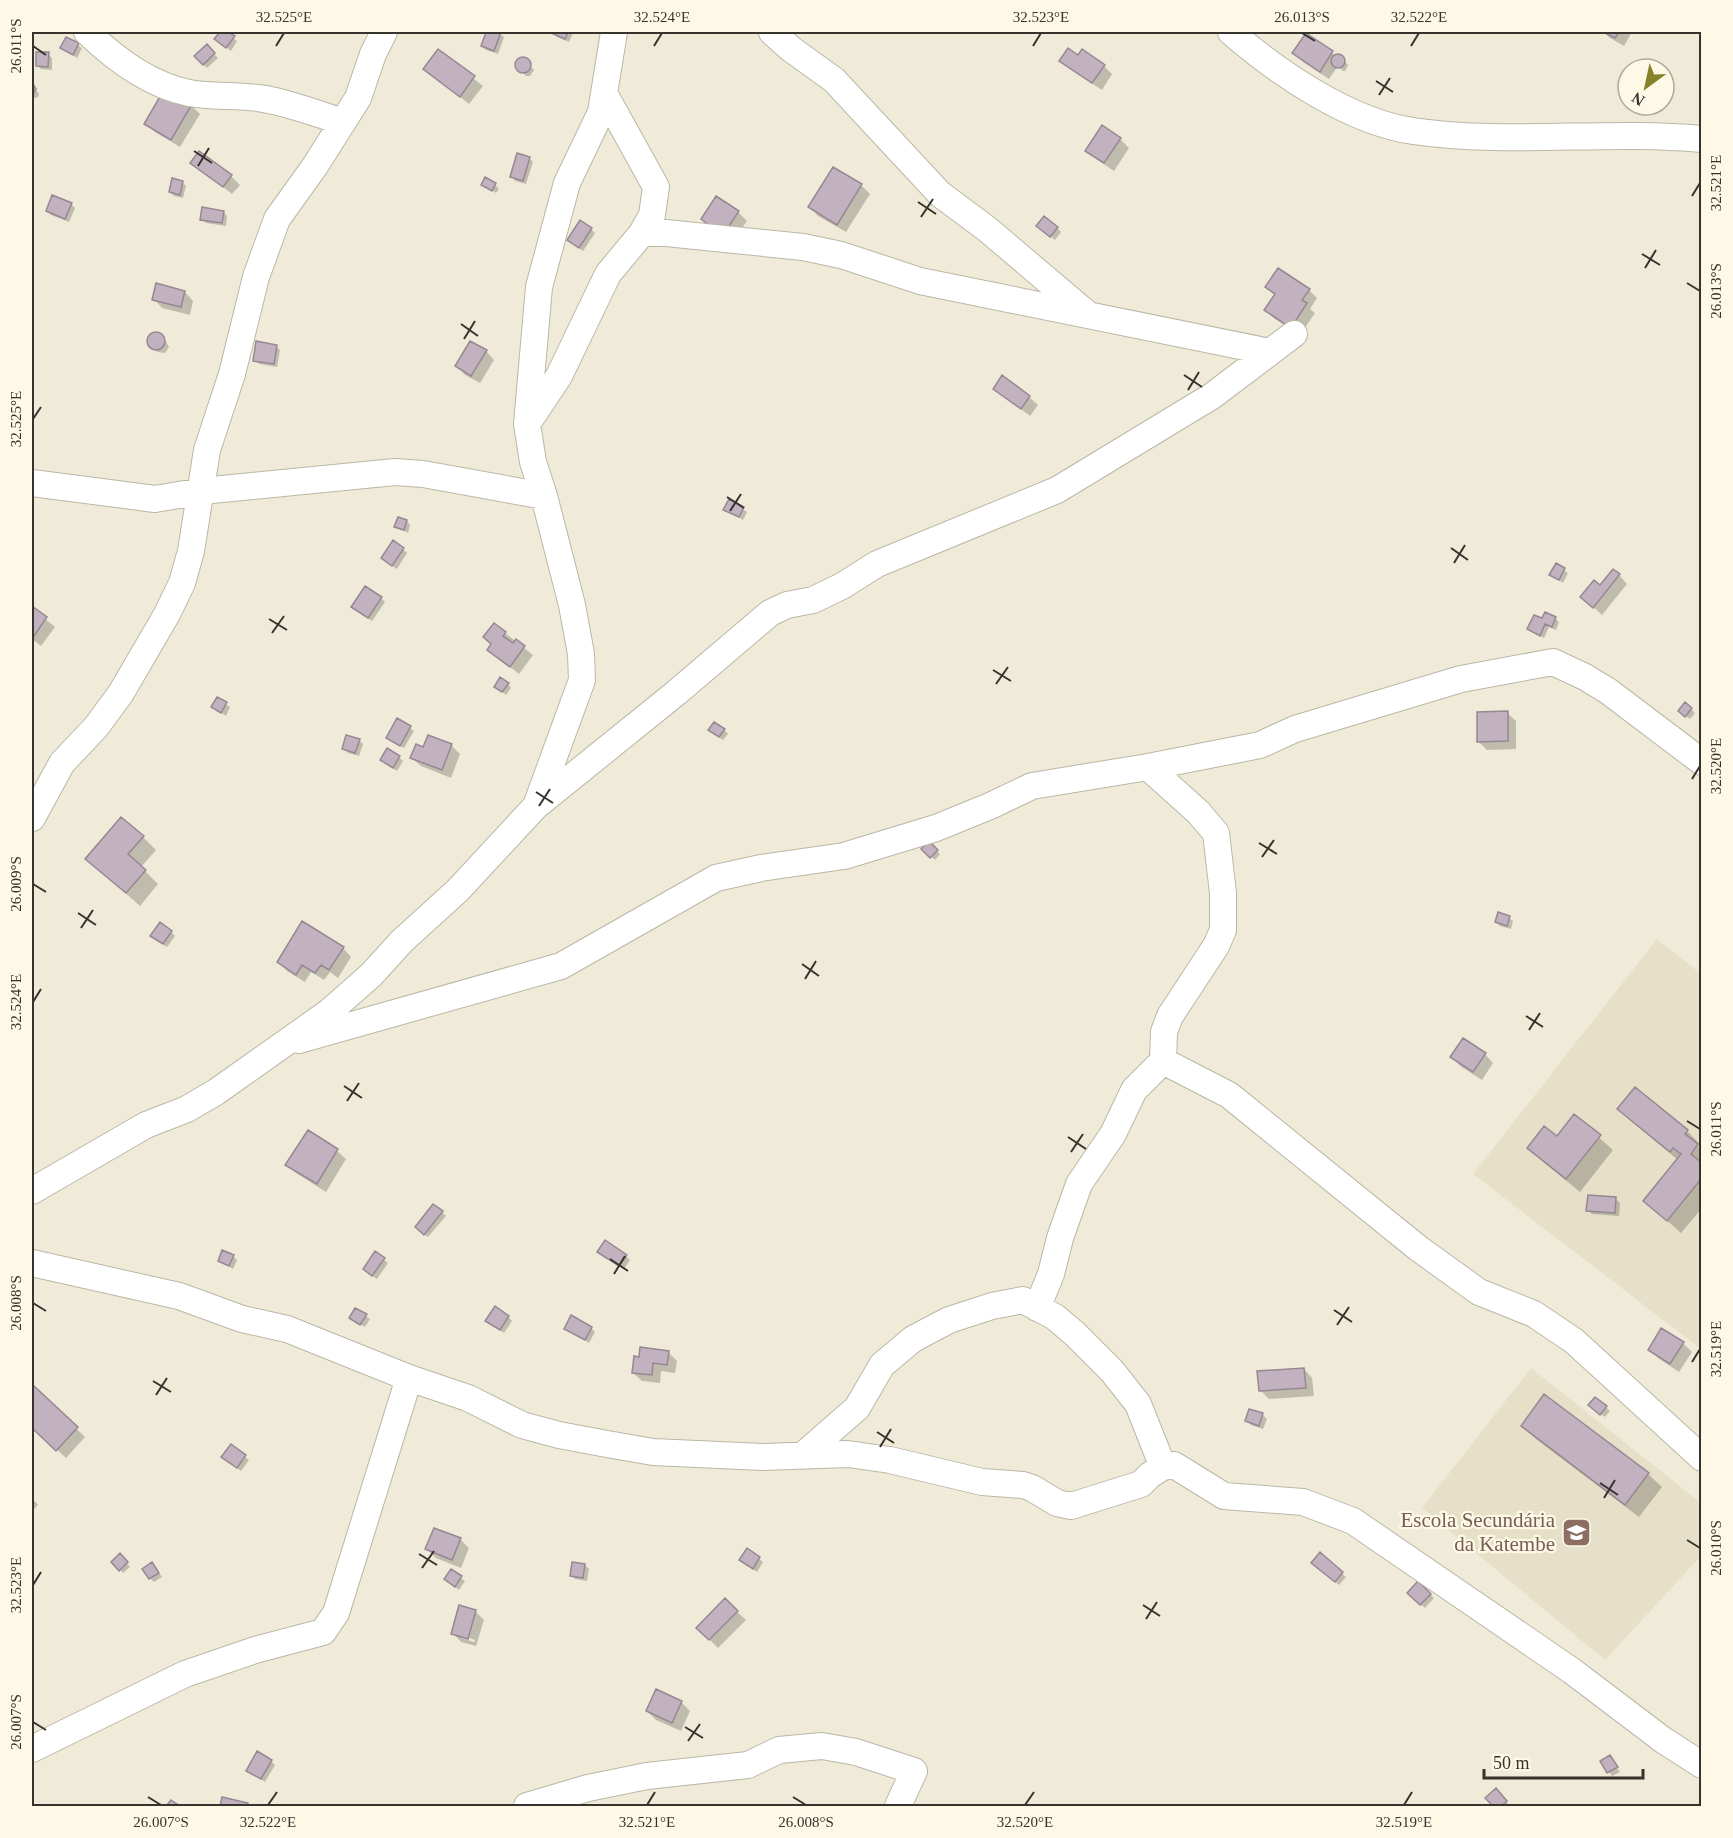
<svg xmlns="http://www.w3.org/2000/svg" width="1733" height="1838" font-family="Georgia,serif">
<style>
.built{fill:#e6e0c8}
.shadow{fill:#0003;fill-rule:evenodd}
.building{fill:#c2b2bf;stroke:#968793;stroke-width:1.5}
.lines{fill:none;stroke-linecap:round;stroke-linejoin:round}
.minor-casing{stroke:#bbb7a6;stroke-width:28}
.minor{stroke:#fff;stroke-width:26}
.ticks{fill:none;stroke:#35332c;stroke-width:2}
.labels{text-anchor:middle;stroke-width:4.5;stroke-linejoin:round;paint-order:stroke}
.education-label{font-size:21px;fill:#785e54;stroke:#fdf9e6;text-anchor:end}
.neatline{fill:none;stroke:#35332c;stroke-width:2}
.ticks-label{font-size:15px;text-anchor:middle;fill:#35332c}
</style>
<rect width="100%" height="100%" fill="#f0ebd9"/>
<!-- built -->
<path class="built" d="M1657,939L1701,974V1349L1473,1174Z
M1531,1368L1701,1503V1556L1605,1660L1422,1508Z"/>
<!-- shadow -->
<path class="shadow" d="M222,32H225L237,41L231,51L216,39Z
M487,32H497L504,37L498,54L486,50L482,46Z
M553,32H571L573,33L569,42L557,37Z
M1604,32H1632L1624,46L1610,38Z
M1306,35L1336,56H1339L1348,65L1345,71H1343L1338,66L1329,79L1303,62L1294,53Z
M67,39L82,48L77,58L62,47Z
M207,46L218,58L207,68L196,57Z
M438,51L483,86L469,104L425,69Z
M48,54L52,58V70L41,69L37,65Z
M1079,57L1104,66L1112,74L1102,90L1070,69L1061,61Z
M520,59H524L534,70L530,76H526L516,65Z
M32,85L39,94L38,97L32,99Z
M191,105L200,114L180,147L155,132L146,123Z
M1102,127L1120,139L1129,148L1114,171L1096,159L1087,150Z
M529,158L533,162L526,184L515,181L512,177Z
M192,163L231,176L240,185L232,194Z
M182,182L186,186L183,198L174,196L170,192Z
M483,184L495,185L499,189L496,193Z
M861,185L870,194L846,232L818,216L810,207Z
M71,204L75,208L69,222L51,215L47,211Z
M223,212L227,216L226,226L206,223L202,219Z
M738,212L747,221L732,242L711,228L702,219Z
M1057,228L1061,232L1055,240L1042,230Z
M591,229L595,233L583,251L569,240Z
M1267,287L1309,290L1317,298L1310,309L1315,313L1300,335L1275,319L1266,310L1276,296Z
M185,292L193,301L190,315L162,308L154,299Z
M157,334L165,340L169,347L165,353L157,352L149,341L150,338Z
M276,346L280,350L277,367L259,364L255,360Z
M486,351L494,360L480,383L465,375L457,366Z
M995,389L1029,397L1038,405L1030,416Z
M729,501L747,512L743,520L725,509Z
M407,521L410,525L408,533L396,527Z
M403,549L407,553L397,569L387,562Z
M1556,565L1568,573L1563,583L1551,575Z
M1619,575L1627,584L1602,615L1591,605L1600,587Z
M381,598L385,602L372,621L357,611Z
M32,608L55,627L41,646L32,639Z
M1555,618L1559,622L1556,630L1549,627L1544,638L1528,629Z
M505,633L533,655L519,674L489,650Z
M508,684L511,688L506,695L496,687Z
M217,699L230,707L226,716L213,707Z
M1691,709L1695,713L1690,719L1683,714Z
M1507,713L1516,721V749L1487,750L1478,741Z
M410,728L414,731L404,748L388,738Z
M724,730L728,734L723,740L714,734Z
M359,740L363,744L359,756L348,753L344,749Z
M451,745L460,754L451,778L421,766L412,758L424,748Z
M399,757L403,761L397,771L381,760Z
M143,837L156,850L141,867L158,884L140,906L87,859Z
M929,843L940,854L935,860L923,849Z
M1509,918L1513,921L1511,929L1500,926L1496,922Z
M171,932L175,936L167,947L156,940Z
M343,948L351,957L338,978L330,972L324,980L311,972L305,982L287,971L279,962Z
M1485,1054L1493,1063L1482,1080L1460,1066L1452,1057Z
M1619,1109L1687,1131L1700,1144L1698,1147L1702,1150V1208L1681,1233L1645,1201L1678,1160L1632,1122Z
M1575,1116L1613,1150L1580,1192L1542,1161L1529,1148L1557,1138Z
M308,1132L337,1151L346,1159L326,1192L296,1173L287,1164Z
M1616,1199L1620,1203L1619,1216L1592,1214L1588,1210Z
M442,1212L446,1216L428,1237L420,1231Z
M599,1252L626,1256L630,1260L624,1269Z
M376,1253L388,1263L377,1279L368,1273Z
M233,1256L237,1260L233,1269L219,1260Z
M366,1316L370,1319L365,1327L355,1321Z
M508,1317L512,1321L504,1333L487,1321Z
M566,1328H591L595,1332L589,1343Z
M1683,1343L1692,1352L1679,1372L1658,1358L1650,1349Z
M668,1352L677,1361L675,1373L661,1371L660,1383L642,1381L633,1373Z
M1304,1369L1312,1378L1314,1396L1269,1399L1261,1391Z
M34,1388L85,1437L66,1458L32,1426V1391Z
M1545,1397L1648,1474L1662,1487L1639,1517L1536,1439L1523,1426Z
M1606,1407L1610,1411L1605,1417L1594,1409Z
M1250,1411L1263,1415L1267,1419L1263,1429L1251,1425L1247,1421Z
M231,1446L249,1460L241,1471L223,1457Z
M32,1498L38,1505L32,1511Z
M460,1539L469,1548L461,1568L436,1558L427,1549Z
M748,1550L763,1562L757,1572L745,1564Z
M1320,1554L1346,1577L1339,1585L1317,1566Z
M120,1555L130,1567L123,1573L113,1562Z
M152,1564L162,1577L154,1582L150,1578Z
M585,1565L589,1569L587,1581L575,1579L571,1575Z
M451,1571L465,1581L459,1590L450,1583Z
M1418,1583L1434,1598L1425,1608L1409,1593Z
M725,1601L746,1620L718,1648L698,1628Z
M475,1611L484,1620L476,1646L461,1642L453,1633ZM461,1635L475,1640L474,1642L461,1638Z
M681,1702L690,1711L681,1731L656,1720L647,1711Z
M1610,1757L1620,1772L1612,1776L1602,1761Z
M271,1761L275,1765L265,1782L248,1770Z
M1500,1794L1510,1806H1495L1487,1798Z"/>
<!-- building -->
<path class="building" d="M220,32H228L235,36L226,48L214,39Z
M486,32H501L494,51L481,46Z
M552,32H568L565,39L551,33Z
M1603,32H1619L1615,38Z
M1306,33L1333,51L1320,72L1292,53Z
M66,37L79,43L73,55L60,48Z
M207,44L215,53L203,65L194,56Z
M1068,48L1078,55L1082,49L1105,65L1092,83L1059,61Z
M438,49L475,76L460,97L423,69Z
M36,52H49L48,67L36,66Z
M1331 61a7 7 0 1 1 14 0a7 7 0 1 1-14 0Z
M515 65a8 8 0 1 1 16 0a8 8 0 1 1-16 0Z
M32,82L36,89L32,96Z
M165,88L192,104L171,140L144,124Z
M1102,125L1121,138L1104,163L1085,151Z
M199,151L232,175L223,187L190,163Z
M517,153L530,157L523,181L510,177Z
M833,167L862,184L837,225L808,207Z
M485,177L496,183L492,191L481,185Z
M172,178L183,181L180,195L169,192Z
M52,195L72,203L65,219L46,211Z
M716,196L739,211L723,235L701,219Z
M202,207L224,211L222,223L200,220Z
M1044,216L1058,227L1050,237L1036,226Z
M580,220L592,228L579,248L567,240Z
M1278,268L1310,289L1302,300L1307,303L1291,328L1264,310L1275,294L1265,287Z
M156,283L185,291L181,307L152,300Z
M147 341a9 9 0 1 1 18 0a9 9 0 1 1-18 0Z
M256,341L277,345L274,364L253,361Z
M470,341L487,350L471,376L455,366Z
M1002,375L1030,396L1021,409L993,389Z
M729,499L744,507L739,517L723,510Z
M398,517L407,520L404,530L394,527Z
M393,540L404,548L392,566L381,558Z
M1556,563L1565,568L1559,580L1549,575Z
M1613,569L1620,574L1593,608L1580,597L1594,580L1600,585Z
M365,586L382,597L368,618L351,607Z
M32,606L47,617L32,639Z
M1545,612L1556,617L1552,627L1545,624L1540,636L1527,629L1534,615L1542,618Z
M494,623L506,632L503,636L513,643L516,639L525,646L510,667L487,650L491,644L483,637Z
M500,677L509,683L502,692L494,687Z
M217,697L227,702L221,713L211,707Z
M1685,702L1692,708L1685,717L1678,711Z
M1508,711V741L1477,742V712Z
M397,718L411,726L400,746L386,738Z
M714,722L725,729L719,737L708,730Z
M346,735L360,739L355,753L342,749Z
M428,735L452,744L442,770L410,758L416,744L423,747Z
M387,748L400,756L393,768L380,760Z
M121,817L144,836L128,854L146,870L126,893L85,859Z
M929,841L938,850L930,858L921,849Z
M1498,912L1510,916L1507,926L1495,922Z
M302,921L344,947L329,970L321,965L315,973L302,965L296,975L277,962Z
M160,922L172,931L163,944L150,936Z
M1463,1038L1486,1053L1473,1072L1450,1057Z
M1635,1087L1688,1130L1685,1134L1698,1144L1691,1154L1702,1163V1178L1667,1221L1643,1201L1681,1154L1673,1148L1670,1152L1617,1109Z
M1574,1114L1601,1135L1566,1179L1527,1148L1544,1126L1557,1136Z
M308,1130L338,1149L317,1184L285,1165Z
M1588,1195L1616,1197L1615,1213L1586,1211Z
M433,1204L443,1211L424,1235L415,1227Z
M605,1240L627,1255L619,1266L597,1252Z
M222,1250L234,1255L229,1266L218,1261Z
M375,1251L385,1258L372,1276L363,1269Z
M495,1306L509,1316L500,1330L485,1321Z
M355,1308L367,1314L360,1325L349,1318Z
M571,1315L592,1327L585,1340L564,1329Z
M1661,1328L1684,1342L1670,1364L1648,1350Z
M640,1347L669,1351L667,1365L653,1363L652,1375L632,1373L634,1356L639,1357Z
M1304,1368L1306,1388L1259,1391L1257,1371Z
M34,1386L78,1427L56,1451L32,1428V1388Z
M1544,1394L1649,1473L1625,1505L1521,1426Z
M1595,1397L1607,1406L1600,1415L1588,1405Z
M1249,1409L1263,1413L1259,1426L1245,1421Z
M231,1444L246,1455L237,1468L221,1457Z
M434,1528L461,1538L452,1560L425,1549Z
M747,1548L760,1557L753,1569L739,1560Z
M1320,1552L1343,1572L1335,1582L1311,1563Z
M120,1553L128,1562L119,1571L111,1562Z
M152,1562L159,1573L149,1579L142,1569Z
M572,1562L585,1564L583,1578L570,1576Z
M451,1569L462,1576L455,1587L444,1579Z
M1418,1581L1431,1594L1420,1605L1407,1593Z
M725,1598L738,1611L709,1640L696,1628Z
M459,1605L476,1610L468,1639L451,1634Z
M656,1689L682,1701L672,1723L646,1711Z
M257,1751L272,1760L261,1779L246,1771Z
M1610,1755L1618,1767L1607,1773L1600,1761Z
M1496,1788L1507,1801L1501,1806H1493L1485,1798Z
M222,1797L248,1803L247,1806H220Z
M171,1800L180,1806H166Z"/>
<g class="lines">
<defs>
<path id="minor" d="M87,32C115,59 149,85 189,93C211,97 235,95 258,98C287,102 315,113 343,122
M772,32L791,49L834,80L940,194L987,229L1086,313
M1231,32C1278,73 1350,122 1413,131C1509,145 1606,130 1702,139
M642,233H666L803,247L841,255L920,281L1270,352
M529,421L559,376L608,274L642,233L652,215L656,187L604,93
M32,483L155,499L202,491L395,472L423,474L544,496
M1148,767L1198,812L1216,833L1223,893V930L1216,946L1170,1016L1164,1032L1163,1061
M536,806L582,680L581,654L572,605L544,496L533,462L527,424L539,287L567,183L601,112L614,32
M32,818L62,763L96,727L121,693L167,614L182,583L191,551L207,450L232,374L256,277L277,219L315,166L358,98L373,54L384,32
M299,1040L561,966L716,878L761,868L844,856L936,828L990,806L1032,786L1148,767L1260,745L1295,729L1461,679L1553,662L1585,677L1608,691L1702,762
M32,1191L146,1125L187,1109L216,1092L329,1012L371,975L402,941L458,890L536,806L676,693L770,613L787,605L813,600L842,586L877,564L1057,490L1212,396L1294,334
M32,1263L179,1296L242,1319L287,1329L409,1378L468,1398L522,1425L559,1435L607,1444L653,1452L763,1457L848,1454L890,1460L982,1482L1023,1485L1032,1488L1057,1503L1071,1506L1141,1484L1150,1475L1163,1467L1174,1465L1224,1496L1303,1502L1353,1521L1572,1671L1663,1740L1702,1765
M1037,1308L1051,1274L1060,1238L1079,1184L1113,1134L1134,1090L1163,1061L1229,1095L1418,1248L1479,1292L1534,1314L1574,1341L1702,1458
M802,1456L857,1408L882,1365L913,1339L949,1320L992,1306L1023,1300L1055,1317L1075,1334L1112,1371L1138,1404L1163,1467
M32,1749L185,1674L255,1650L323,1632L336,1613L409,1378
M527,1806L588,1788L647,1776L748,1765L779,1750L800,1748L822,1746L856,1752L914,1771L898,1806"/>
</defs>
<!-- minor casing -->
<use href="#minor" class="minor-casing"/>
<!-- minor -->
<use href="#minor" class="minor"/>
</g>
<!-- ticks -->
<path class="ticks" d="M1302,33L1315,41M33,46L46,55M276,46L284,33M654,46L662,33M1033,46L1041,33M1411,46L1419,33M1376,81L1393,92M1379,95L1390,78M194,151L212,163M198,166L209,148M1692,196L1700,183M918,202L936,214M921,217L933,199M1642,254L1660,265M1645,268L1656,250M1687,283L1700,291M461,324L478,336M464,339L475,321M1184,375L1202,387M1188,390L1199,372M33,419L41,407M727,497L744,508M730,511L741,494M1451,548L1468,560M1454,563L1465,545M269,619L287,630M272,633L284,616M993,670L1011,681M996,684L1008,667M1692,779L1700,766M536,792L553,803M539,806L550,789M1259,843L1277,854M1262,857L1274,840M33,884L46,892M78,913L96,925M81,928L93,910M802,964L819,976M805,979L816,961M33,1002L41,989M1526,1016L1543,1027M1529,1030L1540,1013M344,1086L362,1098M347,1101L359,1083M1687,1121L1700,1129M1068,1137L1086,1149M1071,1152L1083,1134M610,1259L628,1271M614,1274L625,1256M33,1303L46,1311M1334,1310L1352,1322M1337,1325L1349,1307M1692,1362L1700,1349M153,1381L171,1392M156,1395L167,1378M877,1432L894,1443M880,1447L891,1429M1600,1483L1618,1495M1604,1498L1615,1480M1687,1540L1700,1548M419,1554L437,1565M422,1568L434,1551M33,1585L41,1572M1143,1605L1160,1616M1146,1619L1157,1602M33,1722L46,1730M685,1727L703,1738M688,1741L700,1724M148,1797L161,1805M793,1797L806,1805M268,1805L277,1792M647,1805L655,1792M1025,1805L1034,1792M1404,1805L1412,1792"/>
<!-- icons -->
<defs>
<symbol id="school-square" viewBox="-11 -11 22 22"><rect x="-9" y="-9" width="18" height="18" rx="4" fill="#8d6e63" stroke="#fdf9e6"/><path d="M0-5L7-2L0 1L-7-2ZM-4 1L0 2.5L4 1V4Q0 6-4 4Z" fill="#fff"/></symbol>
</defs>
<g fill-rule="evenodd">
<use href="#school-square" x="1560" y="1516" width="33" height="33"/>
</g>
<g class="labels">
<!-- education labels -->
<g class="education-label">
<text x="1555" y="1527">Escola Secundária<tspan x="1555" dy="24">da Katembe</tspan></text>
</g>
</g>
<!-- border -->
<rect width="1733" height="1838" fill="none" stroke="#fdf9e6" stroke-width="66"/>
<!-- north arrow -->
<g transform="translate(1646 87) rotate(213)"><circle r="28" fill="#fdf9e6" stroke="#adaa9c" stroke-width="1.5"/>
<path d="M0-4.5L10 22L0 15L-10 22Z" fill="#85822a"/>
<text y="-9" font-size="16" font-weight="bold" text-anchor="middle" fill="#35332c">N</text>
</g>
<!-- scale -->
<path d="M1484 1769v9h159v-9" fill="none" stroke="#35332c" stroke-width="3"/>
<text x="1493" y="1769" font-size="18" fill="#35332c" stroke="#fdf9e6" stroke-width="4.5" paint-order="stroke">50 m</text>
<rect x="33" y="33" width="1667" height="1772" class="neatline"/>
<g class="ticks-label">
<text x="284" y="22">32.525°E</text>
<text x="662" y="22">32.524°E</text>
<text x="1041" y="22">32.523°E</text>
<text x="1302" y="22">26.013°S</text>
<text x="1419" y="22">32.522°E</text>
<text transform="translate(16 46) rotate(-90)" y="5">26.011°S</text>
<text transform="translate(1716 183) rotate(-90)" y="5">32.521°E</text>
<text transform="translate(1716 291) rotate(-90)" y="5">26.013°S</text>
<text transform="translate(16 419) rotate(-90)" y="5">32.525°E</text>
<text transform="translate(1716 766) rotate(-90)" y="5">32.520°E</text>
<text transform="translate(16 884) rotate(-90)" y="5">26.009°S</text>
<text transform="translate(16 1002) rotate(-90)" y="5">32.524°E</text>
<text transform="translate(1716 1129) rotate(-90)" y="5">26.011°S</text>
<text transform="translate(16 1303) rotate(-90)" y="5">26.008°S</text>
<text transform="translate(1716 1349) rotate(-90)" y="5">32.519°E</text>
<text transform="translate(1716 1548) rotate(-90)" y="5">26.010°S</text>
<text transform="translate(16 1585) rotate(-90)" y="5">32.523°E</text>
<text transform="translate(16 1722) rotate(-90)" y="5">26.007°S</text>
<text x="161" y="1827">26.007°S</text>
<text x="268" y="1827">32.522°E</text>
<text x="647" y="1827">32.521°E</text>
<text x="806" y="1827">26.008°S</text>
<text x="1025" y="1827">32.520°E</text>
<text x="1404" y="1827">32.519°E</text>
</g>
</svg>
